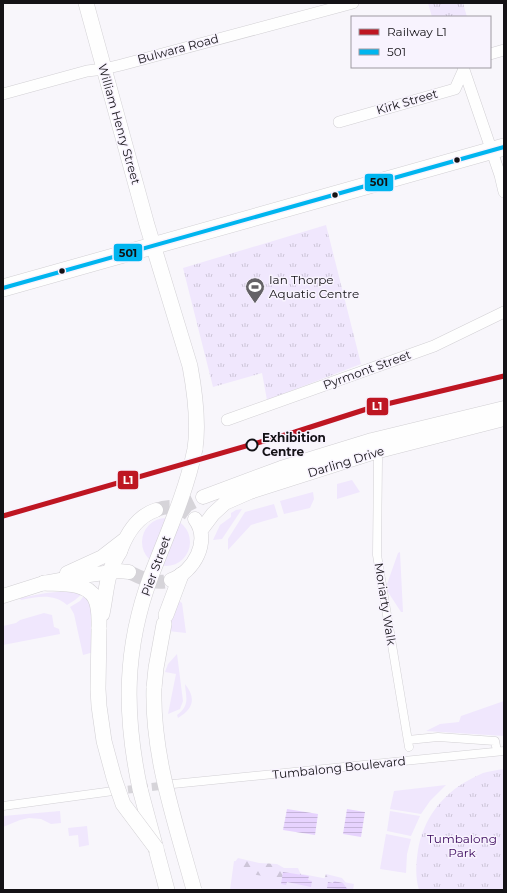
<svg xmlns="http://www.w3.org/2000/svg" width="507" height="893" font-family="Montserrat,sans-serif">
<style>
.green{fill:#f0e7fd}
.forest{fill:url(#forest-firs)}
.park{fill:url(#park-tufts)}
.water{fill:url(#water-rules)}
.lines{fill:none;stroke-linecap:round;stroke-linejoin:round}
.pedestrian-tunnel{stroke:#d6d4d9;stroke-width:8;stroke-dasharray:8 4;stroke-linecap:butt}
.tertiary-tunnel{stroke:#d6d4d9;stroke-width:14;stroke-dasharray:14 7;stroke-linecap:butt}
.pedestrian-casing{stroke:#d2d0d4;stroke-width:9}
.minor-casing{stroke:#d2d0d4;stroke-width:12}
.tertiary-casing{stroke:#d2d0d4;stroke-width:15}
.secondary-casing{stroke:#d2d0d4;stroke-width:16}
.primary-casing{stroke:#d2d0d4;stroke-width:18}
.pedestrian{stroke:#fefefe;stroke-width:8}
.minor{stroke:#fefefe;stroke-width:11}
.tertiary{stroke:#fefefe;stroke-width:14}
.secondary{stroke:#fefefe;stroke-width:15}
.primary{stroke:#fefefe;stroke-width:17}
.secondary-bridge-casing{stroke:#d2d0d4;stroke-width:16;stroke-linecap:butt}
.secondary-bridge{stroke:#fefefe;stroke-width:15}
.bus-1-casing{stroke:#f8f3fe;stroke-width:7}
.bus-1{stroke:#00b5ef;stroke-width:4}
.rail-1-casing{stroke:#f8f3fe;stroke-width:8}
.rail-1{stroke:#be1622;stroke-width:5}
.bus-dot{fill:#141216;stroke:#f8f3fe;stroke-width:1.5}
.stop-dot{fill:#f8f3fe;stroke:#141216;stroke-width:2}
.labels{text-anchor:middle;stroke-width:3;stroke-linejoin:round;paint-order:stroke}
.street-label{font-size:12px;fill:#141216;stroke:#f8f3fe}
.poi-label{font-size:12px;fill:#141216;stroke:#f8f3fe;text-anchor:start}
.stop-label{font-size:12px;font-weight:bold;fill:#141216;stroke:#f8f3fe;text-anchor:start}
.park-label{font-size:12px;fill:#3a075c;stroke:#f8f3fe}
.line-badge{stroke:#f8f3fe;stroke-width:1.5}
.badge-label{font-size:11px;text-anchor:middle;font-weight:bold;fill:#fff}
.pale-badge-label{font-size:11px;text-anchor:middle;font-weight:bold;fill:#111}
</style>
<defs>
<pattern id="forest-firs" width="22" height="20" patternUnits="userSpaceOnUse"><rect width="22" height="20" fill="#f0e7fd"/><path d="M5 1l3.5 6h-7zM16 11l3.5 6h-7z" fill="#cdc5d8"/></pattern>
<pattern id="park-tufts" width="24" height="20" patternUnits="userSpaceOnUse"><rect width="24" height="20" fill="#f0e7fd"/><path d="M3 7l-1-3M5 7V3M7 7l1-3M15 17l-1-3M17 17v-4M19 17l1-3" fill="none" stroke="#cdc5d8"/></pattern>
<pattern id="water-rules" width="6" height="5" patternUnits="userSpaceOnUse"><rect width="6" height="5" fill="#e7d3fe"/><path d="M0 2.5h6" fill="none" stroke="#c5b4d9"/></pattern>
</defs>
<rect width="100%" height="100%" fill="#f8f6fb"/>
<!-- green -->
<path class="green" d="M352,480L360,492L337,499V484Z
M313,492L314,499L310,508L284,514L280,501Z
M274,504L278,517L251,525L228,550V539L245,512Z
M242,509L222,539L213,540L220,525L231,517V513L236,510Z
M142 542a24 24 0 1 1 48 0a24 24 0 1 1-48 0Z
M400,552L403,612H401L386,589V587L398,553Z
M68,591L82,594L75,600L67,605C53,593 38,597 21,600L20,598L46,593Z
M85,594L91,598L94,652L83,655L74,614L70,607L80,601Z
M179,601L182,603L186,633L168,631L172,616Z
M44,613L52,615L54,627L59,629L60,634L3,645V626L16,623L20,620Z
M177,654L183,701L180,709L168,714L176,674L165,672L168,664Z
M185,684C196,698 194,708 178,718L177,715C190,705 186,698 185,684Z
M504,701V736L426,731L440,724L459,722L461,716Z
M446,785L430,801L421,814L390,809L394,791Z
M60,811L61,823L51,824L41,819L29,818L20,820L3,827V816Z
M390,811L420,816L411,836L387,831Z
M87,826L89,845L79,847L78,835L69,836L68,828Z
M386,834L411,839L407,854L406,873L380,869Z
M234,861L354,884L353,890H230Z"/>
<!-- forest -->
<path class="forest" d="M238,858L259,863L277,864L284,868H298L302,877L283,876L281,879L240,872L235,868L234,863Z
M326,874L342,878L352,890H333L322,885Z"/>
<!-- park -->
<path class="park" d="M428,3H463L467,17H432Z
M326,225L361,364L267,400L262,373L213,387L183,268Z
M504,769V890H419C415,877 416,863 418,850C423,820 442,794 469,780C473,778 478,775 483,773C490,771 497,770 504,769Z"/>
<!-- water -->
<path class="water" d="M287,809L318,814L315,835L283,830Z
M347,809L365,812L361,837L343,834Z
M283,872L309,876L308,880L312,881L311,887L287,882L286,885L281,884Z
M334,881L343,883L348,890L327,888L328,882L333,883Z"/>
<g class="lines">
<!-- pedestrian-tunnel -->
<path class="pedestrian-tunnel" d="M116,791L169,785"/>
<!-- tertiary-tunnel -->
<path class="tertiary-tunnel" d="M181,508L203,497
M156,510C171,504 184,507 195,519
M131,573C143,579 158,585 171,580"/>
<defs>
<path id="pedestrian" d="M378,459L377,555L409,747
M408,740L438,737L495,741L497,751
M173,784L504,751
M3,806L113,791"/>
<path id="minor" d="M490,54L504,50
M463,67L500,175L504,192
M3,94L87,71L104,69L121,65L353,3
M339,122L455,89L464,69
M227,420L434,346L504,312"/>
<path id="tertiary" d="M203,497L281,468L372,440L504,408
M201,530L213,514L225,503L250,492L375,452L504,419
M121,549C128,531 138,516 156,510
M67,573L102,557L124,540
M171,580C194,572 211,541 195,519
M3,596L44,583L82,576L119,571L129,572"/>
<path id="secondary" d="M86,3L147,225L190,366C195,393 199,422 195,449
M44,583C60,584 86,581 95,598C100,607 99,619 99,629
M102,614C107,590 106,572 120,551
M166,615L181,575
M154,688L156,668L164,624
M140,789L167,890"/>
<path id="primary" d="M3,288L504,147"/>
</defs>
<!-- pedestrian casing -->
<use href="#pedestrian" class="pedestrian-casing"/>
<!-- minor casing -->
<use href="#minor" class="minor-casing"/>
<!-- tertiary casing -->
<use href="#tertiary" class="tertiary-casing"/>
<!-- secondary casing -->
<use href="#secondary" class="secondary-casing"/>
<!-- primary casing -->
<use href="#primary" class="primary-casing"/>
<!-- pedestrian -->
<use href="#pedestrian" class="pedestrian"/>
<!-- minor -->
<use href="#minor" class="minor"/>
<!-- tertiary -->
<use href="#tertiary" class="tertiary"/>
<!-- secondary -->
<use href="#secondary" class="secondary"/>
<!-- primary -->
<use href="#primary" class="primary"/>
<defs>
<path id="secondary-bridge" d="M99,629L98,689L99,706L104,741L114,778L123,804L156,848
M154,688C152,757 176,824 194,890
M140,789C124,714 124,648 151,576C167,534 186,493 195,449"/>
</defs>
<!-- secondary-bridge casing -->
<use href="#secondary-bridge" class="secondary-bridge-casing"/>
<!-- secondary-bridge -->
<use href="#secondary-bridge" class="secondary-bridge"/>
<defs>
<path id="bus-1" d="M3,288L504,147"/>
</defs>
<!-- bus-1 casing -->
<use href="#bus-1" class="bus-1-casing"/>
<!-- bus-1 -->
<use href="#bus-1" class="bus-1"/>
<defs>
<path id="rail-1" d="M3,516L295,432L370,408L504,376"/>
</defs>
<!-- rail-1 casing -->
<use href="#rail-1" class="rail-1-casing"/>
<!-- rail-1 -->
<use href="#rail-1" class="rail-1"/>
</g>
<!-- icons -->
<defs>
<symbol id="stadium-pin" viewBox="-11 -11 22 30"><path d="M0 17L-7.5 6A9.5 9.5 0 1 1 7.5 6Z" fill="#646266" stroke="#f8f3fe"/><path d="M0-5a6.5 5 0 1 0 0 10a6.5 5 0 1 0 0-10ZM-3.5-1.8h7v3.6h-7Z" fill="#fff"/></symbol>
</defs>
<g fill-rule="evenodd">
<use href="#stadium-pin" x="244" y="276" width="22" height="30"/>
</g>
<!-- markers -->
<g class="bus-dot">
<circle cx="457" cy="160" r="3.5"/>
<circle cx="335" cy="195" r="3.5"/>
<circle cx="62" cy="271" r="3.5"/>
</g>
<circle class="stop-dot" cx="252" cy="445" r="5.5"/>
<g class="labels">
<!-- street labels -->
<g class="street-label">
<text transform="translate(178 49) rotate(-15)" y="4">Bulwara Road</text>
<text transform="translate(407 102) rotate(-16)" y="4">Kirk Street</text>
<text transform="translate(119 124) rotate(74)" y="4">William Henry Street</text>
<text transform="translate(367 370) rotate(-20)" y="4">Pyrmont Street</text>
<text transform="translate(346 462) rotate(-17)" y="4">Darling Drive</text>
<text transform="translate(156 566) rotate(-70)" y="4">Pier Street</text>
<text transform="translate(385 604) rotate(81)" y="4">Moriarty Walk</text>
<text transform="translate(339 768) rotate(-6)" y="4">Tumbalong Boulevard</text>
</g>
<!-- poi labels -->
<g class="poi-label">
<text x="269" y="284">Ian Thorpe<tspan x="269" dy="14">Aquatic Centre</tspan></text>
</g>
<!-- stop labels -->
<g class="stop-label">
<text x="262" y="442">Exhibition<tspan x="262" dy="14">Centre</tspan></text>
</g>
<!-- park labels -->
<g class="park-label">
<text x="462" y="843">Tumbalong<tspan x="462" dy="14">Park</tspan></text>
</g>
</g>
<g class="line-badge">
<rect x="364" y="173" width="30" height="19" rx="4" fill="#00b5ef"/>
<rect x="113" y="243" width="30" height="19" rx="4" fill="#00b5ef"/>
<rect x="366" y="397" width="23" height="19" rx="4" fill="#be1622"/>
<rect x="117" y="470" width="22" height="20" rx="4" fill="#be1622"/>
</g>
<g class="badge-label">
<text x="377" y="410">L1</text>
<text x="128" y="484">L1</text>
</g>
<g class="pale-badge-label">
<text x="379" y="186">501</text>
<text x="128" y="257">501</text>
</g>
<!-- border -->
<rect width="507" height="893" fill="none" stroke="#141216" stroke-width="8"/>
<!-- legend -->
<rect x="351" y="16" width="140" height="52" fill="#f8f3fe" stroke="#9d99a1"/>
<rect x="359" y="29" width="20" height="6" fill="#be1622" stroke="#9d99a1"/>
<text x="387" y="36" font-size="12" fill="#141216">Railway L1</text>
<rect x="359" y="49" width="20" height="6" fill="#00b5ef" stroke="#9d99a1"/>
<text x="387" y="56" font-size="12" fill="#141216">501</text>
</svg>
